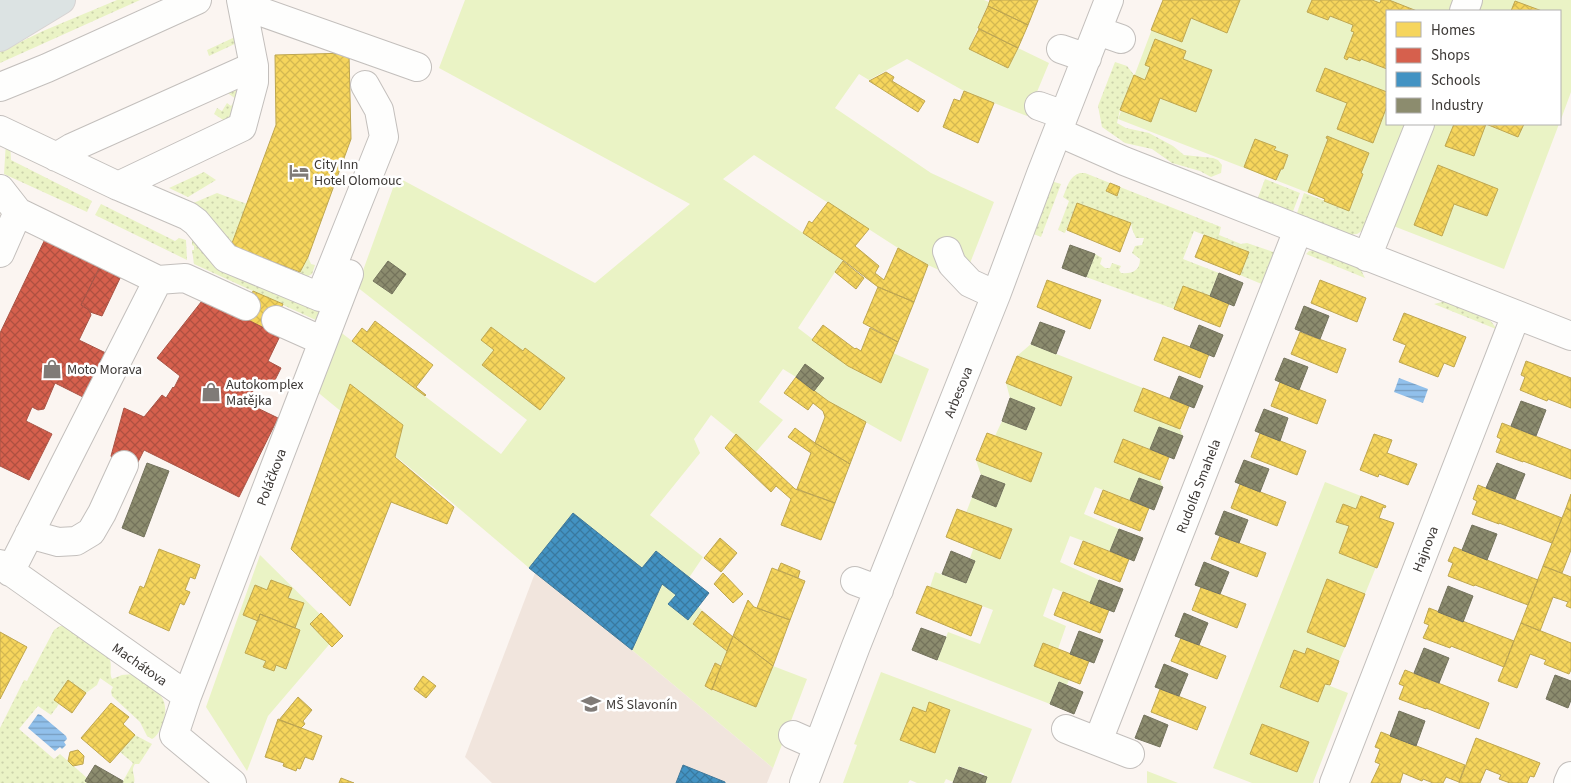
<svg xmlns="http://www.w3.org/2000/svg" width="1571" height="783" font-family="'Source Sans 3',sans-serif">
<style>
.built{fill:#f1e5dd}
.grass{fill:url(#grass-dots)}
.garden{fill:#eaf3c5;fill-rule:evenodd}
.water{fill:url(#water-rules)}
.homes{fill:url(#homes-cross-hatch);stroke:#bea651}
.shops{fill:url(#shops-cross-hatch);stroke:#a85446}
.schools{fill:url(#schools-cross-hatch);stroke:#417899}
.industry{fill:url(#industry-cross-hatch);stroke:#74735d}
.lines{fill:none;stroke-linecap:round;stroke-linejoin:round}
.minor-casing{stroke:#c3bfbc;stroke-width:30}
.major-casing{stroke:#d7d3d2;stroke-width:30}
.minor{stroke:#fefefd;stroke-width:28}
.major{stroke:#dce3e3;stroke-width:28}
.labels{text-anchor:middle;stroke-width:5;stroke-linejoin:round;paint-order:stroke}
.poi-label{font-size:14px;fill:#3d3936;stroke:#fff;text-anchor:start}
.street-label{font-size:14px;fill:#3d3936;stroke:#fff}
</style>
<defs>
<pattern id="grass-dots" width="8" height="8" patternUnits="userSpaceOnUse" patternTransform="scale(1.25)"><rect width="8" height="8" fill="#eaf3c5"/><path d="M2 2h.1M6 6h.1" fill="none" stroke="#cad1aa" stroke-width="1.8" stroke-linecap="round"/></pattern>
<pattern id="water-rules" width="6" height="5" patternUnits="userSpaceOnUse" patternTransform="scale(1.25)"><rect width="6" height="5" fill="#91c0eb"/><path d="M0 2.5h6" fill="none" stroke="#789dbf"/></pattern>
<pattern id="homes-cross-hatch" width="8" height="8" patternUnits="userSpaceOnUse" patternTransform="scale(1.25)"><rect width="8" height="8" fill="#f6d55c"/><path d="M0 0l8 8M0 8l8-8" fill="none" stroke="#d4b851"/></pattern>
<pattern id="shops-cross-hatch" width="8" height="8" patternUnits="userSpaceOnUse" patternTransform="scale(1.25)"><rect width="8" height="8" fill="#d6604d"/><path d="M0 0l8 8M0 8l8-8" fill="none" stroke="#af5041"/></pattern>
<pattern id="schools-cross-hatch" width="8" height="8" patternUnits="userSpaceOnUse" patternTransform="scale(1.25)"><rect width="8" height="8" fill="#4393c3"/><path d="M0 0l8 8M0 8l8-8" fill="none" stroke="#39799f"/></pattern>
<pattern id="industry-cross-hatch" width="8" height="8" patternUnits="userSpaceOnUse" patternTransform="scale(1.25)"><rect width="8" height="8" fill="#8c8c6e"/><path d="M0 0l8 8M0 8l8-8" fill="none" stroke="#74735b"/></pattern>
</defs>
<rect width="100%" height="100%" fill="#fbf5f1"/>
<!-- built -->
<path class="built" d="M535,573L632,650L773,768L767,783H492L465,757Z"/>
<!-- grass -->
<path class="grass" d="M117,0H140L0,63V52L43,31Z
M248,31L241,41L209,56L207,50Z
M1115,62L1127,66L1134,75L1120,110L1117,123L1126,128L1149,133L1173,146L1184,155L1213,158L1218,160L1222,165L1221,173L1211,177L1200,171L1172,163L1152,149L1125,143L1102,127L1098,106Z
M243,80L241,100L228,123L214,114L217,108L222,111L227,103L231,106L236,99L222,89Z
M6,141L10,142L11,160L92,201L87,212L4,174Z
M1393,161L1365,229L1357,234L1347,235L1296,216L1304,193L1349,210L1363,175Z
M204,172L216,180L188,197L169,188Z
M1080,173H1085L1110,183L1107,192L1117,196L1120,187L1221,227L1219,235L1241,244L1247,243L1276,253L1264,285L1240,275L1248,252L1194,231L1183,259L1219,273L1210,296L1183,286L1174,309L1086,277L1095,254L1102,258L1100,264L1105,268H1110L1112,263L1121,266L1119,270L1121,273C1132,274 1140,271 1140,259L1132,253L1135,246L1142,245L1144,238H1136L1132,229L1131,223L1077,203L1065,233L1058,230L1069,201L1063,197C1067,188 1069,176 1080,173Z
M1265,179L1300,193L1292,214L1257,200Z
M1051,181L1061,184L1041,237L1031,233Z
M217,193L247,204L231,246L300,272L308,257L311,264L315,265L312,274L302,279H294L231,254L227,249L202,216L190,208L191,204Z
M101,204L175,241L179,238L186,240L187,260L95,215Z
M192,229L322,305L320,322L194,264L192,250H194V246L192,245Z
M1315,250L1359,266L1365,278L1306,254L1309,251Z
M1446,301C1462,307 1490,313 1496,329L1434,304Z
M60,626H65C74,632 106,651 110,660C112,666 109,673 112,679L122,675L134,674C153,688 172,695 163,723C160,729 158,736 152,739L147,736L140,722L112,696L111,691L113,687L100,678L97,685L86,693L69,681L54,700L59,704L51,715L38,706L19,729L54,759L60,754L87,778L85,781L88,783H0V728L24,680L27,681L54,630Z
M135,735L152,744L139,764H135C130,771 136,776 134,783H122L133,763L120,752Z"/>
<!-- garden -->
<path class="garden" d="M465,0H984L989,2L969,49L1008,68L1018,48L1049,63L1027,116L964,91L907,59L869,80L859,74L835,108L931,173L994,202L963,281L928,265L898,248L754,155L723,179L843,260L798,328L848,366L881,383L893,353L929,369L901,442L828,401L814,391L823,378L805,365L796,377L783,369L759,402L783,420L756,452L711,415L694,439L700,453L650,515L703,557L680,591L702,610L693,623L727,651L722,665L714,663L705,687L756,707L773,666L807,679L773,768L632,650L535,573L449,500L315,390L339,331L501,454L527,420L357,287L397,177L595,283L690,204L439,68Z
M1163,0H1571V92L1560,122V11H1387V124H1559L1504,269L1118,119Z
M1031,344L1143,388L1134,411L1180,429L1183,436L1159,427L1150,449L1123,439L1115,462L1160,480L1163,487L1139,478L1130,500L1095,487L1084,514L1119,529L1110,551L1070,536L1060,562L1099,580L1090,603L1053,588L1043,616L1066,626L1058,649L1043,643L1034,666L1069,680L1067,685L1059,682L1050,704L937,660L948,632L980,644L993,610L930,587L935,572L966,583L975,561L970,558L974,547L1001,558L1012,529L966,513L972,497L996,507L1005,484L981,475L976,460L1030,482L1042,453L995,436L1002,421L1026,430L1035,408L1010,398L1006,383L1060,406L1072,377L1017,356Z
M1325,482L1361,496L1356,509L1343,504L1336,521L1349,526L1339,553L1376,567L1365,594L1327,579L1307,631L1345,647L1339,661L1307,648L1305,654L1294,650L1280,686L1318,702L1325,684L1348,693L1313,783H1252L1213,768ZM1263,724L1309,742L1297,772L1251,754Z
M260,555L339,633L268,716L247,771L206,707Z
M881,672L1032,729L1011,783H985L987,777L984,776V774L980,772L979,774L959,766L953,782L946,779L944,783H917L910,780L908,783H843L857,745L854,744Z
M1147,771L1178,783H1147Z"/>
<!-- water -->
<path class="water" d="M1399,378L1428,389L1423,403L1394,392Z
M38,714L41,715L66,736L67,739L64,742L66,745L62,749L60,747L55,751L28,728Z"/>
<!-- homes -->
<path class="homes" d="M990,0H1038L1028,25L988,6Z
M1163,0H1240L1227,33L1191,18L1182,42L1151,30Z
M1312,0H1372L1380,3L1381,0H1389L1417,11H1387V69L1361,59L1360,61L1349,57L1347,60L1344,58L1354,32L1351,31L1353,25L1330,16L1328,20L1307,12Z
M1515,1L1542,11H1511Z
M988,6L1028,25L1018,48L978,28Z
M979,29L1018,48L1008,68L969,49Z
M1155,39L1186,51L1183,59L1212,70L1196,112L1160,98L1151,122L1120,110L1134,75L1145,80L1150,67L1145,65Z
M349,53L351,139L308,257L300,272L231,246L276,125L275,55Z
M1325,68L1387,92V106L1373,143L1337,129L1347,103L1316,91Z
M886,72L894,77L892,81L925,101L918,112L869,81Z
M964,91L994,103L978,143L943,127L954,99L960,101Z
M1454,124H1524L1518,137L1486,124L1474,156L1445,146Z
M1327,136L1369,153L1361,173L1363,174L1349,211L1324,201L1325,199L1308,192L1328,139L1326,138Z
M1255,139L1276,147L1274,150L1288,155L1283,169H1281L1276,180L1244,167Z
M1438,165L1498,189L1487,216L1454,204L1442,236L1414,225Z
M1110,183L1120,187L1117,196L1106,191Z
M828,202L869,229L855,246L879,266L875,273L884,280L898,248L928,265L914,302L878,287L843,260L803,233L809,221L812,223Z
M1077,203L1131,223L1120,252L1067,230Z
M1204,235L1249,252L1240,275L1195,257Z
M843,261L864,278L856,289L835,272Z
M1047,280L1101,300L1090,329L1037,307Z
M1320,280L1366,298L1357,322L1311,303Z
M1183,286L1229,303L1220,327L1174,309Z
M878,287L914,302L898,342L863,323Z
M253,291L283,304L270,331L242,317Z
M1404,313L1466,337L1454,367L1444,363L1438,377L1399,362L1406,345L1393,340Z
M375,321L433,365L416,387L426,395L425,396L352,341L362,328L367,332Z
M823,325L855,349L856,348L861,351L870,328L898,342L881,383L848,366L812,340Z
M491,327L523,351L525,348L565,378L540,410L482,365L494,350L481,340Z
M1300,332L1346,349L1337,373L1291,354Z
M1163,337L1209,354L1200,378L1154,360Z
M1017,356L1072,377L1061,406L1006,383Z
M1526,361L1571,378V408L1548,399L1547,401L1520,390L1525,377L1521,375Z
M796,377L828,401L866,422L850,464L815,443L825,417L823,411L813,403L808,410L784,393Z
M1280,382L1326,400L1317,424L1271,406Z
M350,384L403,425L395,457L454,507L447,524L391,502L350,606L291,549Z
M1143,388L1189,406L1180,429L1134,411Z
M1502,423L1571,450V479L1523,461V462L1496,452L1501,439L1497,437Z
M795,428L815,443L850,464L835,503L797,489L811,453L788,437Z
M987,433L1042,453L1031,482L976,460Z
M1260,433L1306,451L1297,475L1251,457Z
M736,434L795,489L835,503L821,540L781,525L791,499L776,486L771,492L725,448Z
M1374,434L1392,440L1387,453L1417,464L1408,485L1379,474L1378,477L1360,470Z
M1123,439L1169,457L1160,480L1114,462Z
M1240,484L1286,502L1277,526L1231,508Z
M1478,485L1562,518L1552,543L1499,523V524L1472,514L1477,501L1473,499Z
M1103,490L1149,508L1140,531L1094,513Z
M1571,494V511L1566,508Z
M1361,496L1386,506L1385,508L1383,507L1379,518L1394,523L1377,568L1339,553L1349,526L1336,522L1343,504L1356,509Z
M1566,508L1571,511V550L1562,573L1543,566Z
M957,509L1012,529L1000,559L946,537Z
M1220,536L1266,553L1257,577L1211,559Z
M720,538L737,553L721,572L704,558Z
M1083,541L1129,559L1120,582L1074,564Z
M1454,547L1538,580L1528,605L1475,585L1474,586L1448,576L1453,563L1448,561Z
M159,549L200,565L195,579L190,577L185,590L190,592L184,605L180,603L169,631L129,613L140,586L144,588Z
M781,563L800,571L798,578L778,570Z
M1543,566L1571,577V608L1566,606L1568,602L1553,597L1540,631L1521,623Z
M772,568L805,581L790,620L757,608Z
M723,573L743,594L733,603L714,584Z
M1327,579L1365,594L1345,647L1307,632Z
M271,580L292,588L288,598L304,603L295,628L260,614L258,621L243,615L255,585L267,590Z
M927,586L982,606L971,636L916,613Z
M1201,587L1246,604L1237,628L1192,610Z
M1063,592L1109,610L1100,633L1054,615Z
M748,600L754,607L790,620L773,666L733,636Z
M1429,608L1514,641L1504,667L1451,646L1450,648L1423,638L1429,625L1424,623Z
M702,611L733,637L727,651L693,624Z
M321,613L343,636L332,647L310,624Z
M260,614L300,630L286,669L276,665L274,671L263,667L266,661L245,653Z
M1521,623L1571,643V670L1569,674L1544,664L1546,660L1530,654L1517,688L1498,681Z
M0,632L27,647L0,699Z
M733,636L773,666L756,707L712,689Z
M1181,638L1226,656L1217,679L1171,661Z
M1043,643L1089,661L1080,684L1034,666Z
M1307,648L1339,661L1330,685L1325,684L1318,702L1280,687L1294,650L1305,654Z
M715,663L721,666L712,690L705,686Z
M1405,670L1489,703L1479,729L1426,708V709L1399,699L1404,686L1399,684Z
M423,676L436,686L426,698L414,689Z
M68,680L86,693L72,713L54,700Z
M1160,689L1206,707L1197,730L1151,712Z
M298,697L312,710L303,721L305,724L301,728L279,720Z
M929,702L950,710L935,753L900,740L913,707L926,712Z
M111,703L129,717L123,724L135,735L110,763L81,738Z
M278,719L322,736L313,760L305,757L300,769L297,768L296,771L283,766L284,763L265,757Z
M1262,724L1309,742L1297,772L1250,754Z
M1381,732L1465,765L1459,782L1446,777L1443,783H1433L1423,779L1422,781L1403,773L1400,783H1371L1380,764L1375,762L1380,749L1375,747Z
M1476,738L1540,763L1534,777L1530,776L1527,783H1510L1499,779L1501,775L1486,769L1480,783H1459Z
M78,750L84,756L83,764L73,766L68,761L70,752Z
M341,778L354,783H339Z"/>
<!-- shops -->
<path class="shops" d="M47,235L102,262L81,305L89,310L91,315L79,340L110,355L89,400L55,383L44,409L38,410L32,407L26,421L52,434L29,480L0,466V333Z
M102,263L122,274L102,316L90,312L89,310L81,305Z
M209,292L240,316L280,336L268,361L281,368L273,384L259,379L247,403L278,418L239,497L144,450L134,470L114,461L111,456L124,408L144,417L162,395L166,398L173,387L174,388L180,376L157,358Z"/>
<!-- schools -->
<path class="schools" d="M573,513L642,568L656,551L709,593L688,620L668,604L676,595L662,584L632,650L529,568Z
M683,765L725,782V783H676Z"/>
<!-- industry -->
<path class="industry" d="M1070,245L1095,254L1086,277L1062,268Z
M388,261L406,274L392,294L373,281Z
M1219,273L1243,283L1234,306L1210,296Z
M1304,306L1329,316L1320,339L1295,329Z
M1040,322L1065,331L1056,354L1031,344Z
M1199,325L1223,335L1214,357L1190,347Z
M1284,358L1308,367L1299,390L1275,380Z
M805,364L824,378L814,391L796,377Z
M1179,376L1203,386L1194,408L1170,398Z
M1010,398L1035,408L1026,430L1002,421Z
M1521,401L1546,410L1536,436L1511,426Z
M1264,409L1288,418L1280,441L1255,431Z
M1159,427L1183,436L1174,459L1150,449Z
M1244,460L1269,469L1260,492L1235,482Z
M147,463L169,471L144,537L122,528Z
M1497,463L1525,474L1515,499L1486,488Z
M981,475L1005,484L996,507L972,497Z
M1139,478L1163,487L1154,510L1130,500Z
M1224,511L1248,520L1239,543L1215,534Z
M1472,525L1497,534L1487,560L1462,550Z
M1119,529L1143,538L1134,561L1110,551Z
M951,551L975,561L966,583L942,574Z
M1204,562L1229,572L1220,594L1195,585Z
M1099,580L1123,589L1114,612L1090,603Z
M1448,586L1473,596L1463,622L1438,612Z
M1184,613L1208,623L1199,645L1175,636Z
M921,628L946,637L937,660L912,650Z
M1079,631L1103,640L1094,663L1070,654Z
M1424,648L1449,658L1439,683L1414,673Z
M1164,664L1188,674L1179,696L1155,687Z
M1555,675L1571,681V700L1568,708L1546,699Z
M1059,682L1083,692L1074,714L1050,704Z
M1399,711L1425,721L1416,746L1390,736Z
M1144,715L1168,725L1160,747L1135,738Z
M95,765L123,781L122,783H88L85,781Z
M959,767L987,777L985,783H953Z"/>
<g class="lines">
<defs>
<path id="minor" d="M242,5L417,67
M1464,11L1468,0
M1098,31L1121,39
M1061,49L1087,58
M0,87L47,68L197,0
M1039,106L1064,115
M0,130L118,186L188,216L196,222L226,258L320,297L384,137L379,110L365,85
M1058,132L1124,161L1571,336
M56,157L71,148L254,66
M118,186L242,127L254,82V66L241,0
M0,189L18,212L158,280L185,278L246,306
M947,251L952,264L970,283L996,295
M0,253L18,212
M1367,257L1420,124
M276,320L323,341
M29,534L58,542L76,541L91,532L102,513L124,465
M0,564L187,696L174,735L232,783
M10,572L158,280
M855,581L879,590
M187,696L349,274
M1066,729L1130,754
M793,735L818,746
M1098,741L1298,230
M804,783L856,646L996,295L1041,174L1109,0
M1334,783L1516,315
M1568,783L1571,776"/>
<path id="major" d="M0,12L34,0
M0,37L61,0"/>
</defs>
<!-- minor casing -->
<use href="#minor" class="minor-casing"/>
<!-- major casing -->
<use href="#major" class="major-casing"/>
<!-- minor -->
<use href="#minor" class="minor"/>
<!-- major -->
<use href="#major" class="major"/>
</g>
<!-- icons -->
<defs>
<symbol id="hotel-bare" viewBox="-9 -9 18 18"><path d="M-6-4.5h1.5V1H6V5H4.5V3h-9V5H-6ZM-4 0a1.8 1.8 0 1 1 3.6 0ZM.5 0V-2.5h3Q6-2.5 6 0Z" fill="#807b77" stroke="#fff" stroke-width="2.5" paint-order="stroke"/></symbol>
<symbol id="shop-bare" viewBox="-9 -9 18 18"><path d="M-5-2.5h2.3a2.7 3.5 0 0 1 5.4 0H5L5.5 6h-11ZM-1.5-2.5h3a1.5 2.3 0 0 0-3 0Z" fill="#807b77" stroke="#fff" stroke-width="2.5" paint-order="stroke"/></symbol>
<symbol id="school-bare" viewBox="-9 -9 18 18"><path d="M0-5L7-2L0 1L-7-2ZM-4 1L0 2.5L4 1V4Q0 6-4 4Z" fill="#807b77" stroke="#fff" stroke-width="2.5" paint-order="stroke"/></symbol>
</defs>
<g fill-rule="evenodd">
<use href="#hotel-bare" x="285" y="158" width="28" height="28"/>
<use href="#shop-bare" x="38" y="355" width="28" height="28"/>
<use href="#shop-bare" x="197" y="378" width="28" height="28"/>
<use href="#school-bare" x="577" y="690" width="28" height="28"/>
</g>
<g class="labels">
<!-- poi labels -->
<g class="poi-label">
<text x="314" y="169">City Inn<tspan x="314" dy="16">Hotel Olomouc</tspan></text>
<text x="67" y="374">Moto Morava</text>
<text x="226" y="389">Autokomplex<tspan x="226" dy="16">Matějka</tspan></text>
<text x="606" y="709">MŠ Slavonín</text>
</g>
<!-- street labels -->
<g class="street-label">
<text transform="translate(958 392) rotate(-68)" y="5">Arbesova</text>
<text transform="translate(271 477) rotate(-69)" y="5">Poláčkova</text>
<text transform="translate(1198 486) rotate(-69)" y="5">Rudolfa Smahela</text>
<text transform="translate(1425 549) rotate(-69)" y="5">Hajnova</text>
<text transform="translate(140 664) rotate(35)" y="5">Machátova</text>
</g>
</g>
<!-- legend -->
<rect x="1386" y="10" width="175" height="115" fill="#ffffff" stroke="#b1b0af"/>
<rect x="1396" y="22" width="25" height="15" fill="#f6d55c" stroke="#b1b0af"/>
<text x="1431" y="35" font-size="15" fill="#3d3936">Homes</text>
<rect x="1396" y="48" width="25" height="15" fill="#d6604d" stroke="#b1b0af"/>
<text x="1431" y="60" font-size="15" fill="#3d3936">Shops</text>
<rect x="1396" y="72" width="25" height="15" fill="#4393c3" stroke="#b1b0af"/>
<text x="1431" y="85" font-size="15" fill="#3d3936">Schools</text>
<rect x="1396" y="98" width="25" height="15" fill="#8c8c6e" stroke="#b1b0af"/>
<text x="1431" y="110" font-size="15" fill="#3d3936">Industry</text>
</svg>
